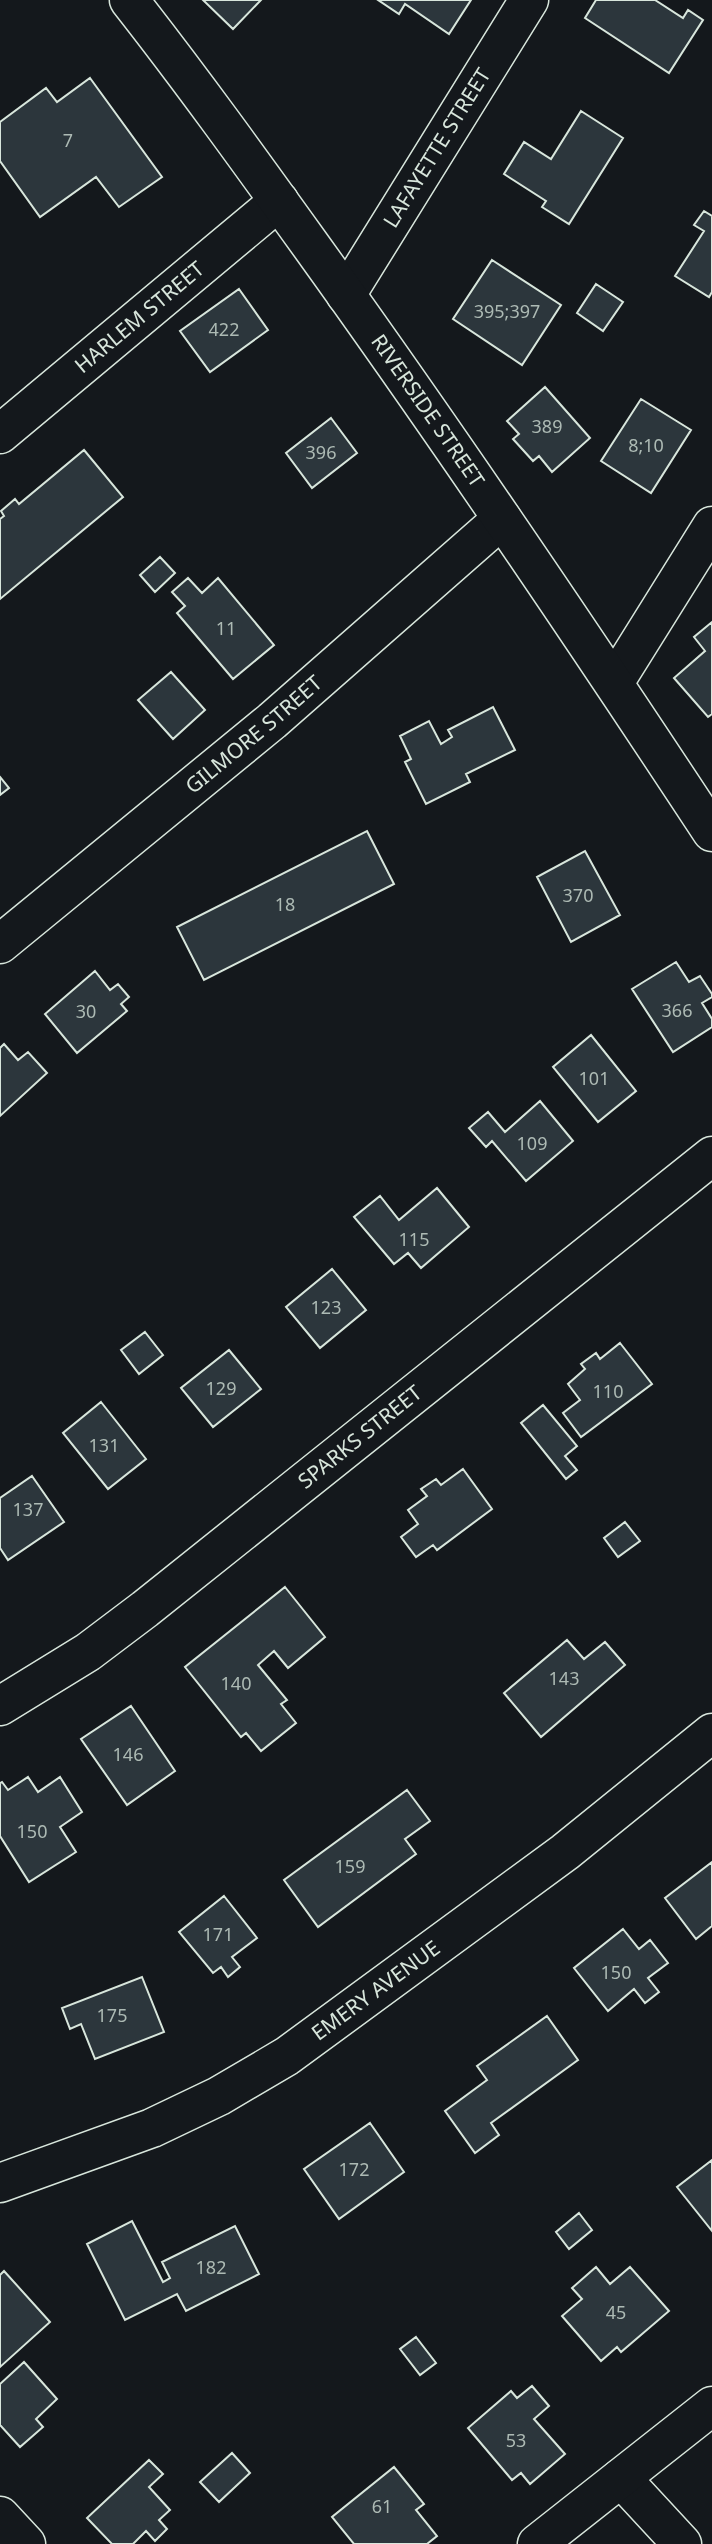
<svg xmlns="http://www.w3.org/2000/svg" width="712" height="2544" font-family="'Noto Sans',sans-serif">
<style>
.building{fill:#2c363c;stroke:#d8e6dc;stroke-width:2}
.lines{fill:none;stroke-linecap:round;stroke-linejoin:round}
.street-casing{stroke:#d8e6dc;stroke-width:41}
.secondary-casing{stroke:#d8e6dc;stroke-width:41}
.street{stroke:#14181c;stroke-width:38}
.secondary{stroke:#14181c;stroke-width:38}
.labels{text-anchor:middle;stroke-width:5;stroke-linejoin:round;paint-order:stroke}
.number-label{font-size:18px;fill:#adbab4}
.street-label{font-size:21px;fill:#d8e6dc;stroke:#14181c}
</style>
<rect width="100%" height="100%" fill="#14181c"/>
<!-- building -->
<path class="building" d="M203,0H261L233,29Z
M378,0H471L449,34L405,4L399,14Z
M596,0H655L683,18L688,10L703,20L669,73L585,18Z
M90,78L162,177L119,207L96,177L40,217L0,161V122L46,88L57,102Z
M581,111L623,138L569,224L542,207L546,201L504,174L524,142L551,159Z
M704,211L712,216V292L709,297L675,276L704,231L694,225Z
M492,260L561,305L522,365L453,319Z
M596,284L623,302L603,331L577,313Z
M239,289L268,330L210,372L180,331Z
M545,387L590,438L552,472L539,456L533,461L513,439L519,434L507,421Z
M641,399L691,430L651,493L601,461Z
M331,418L357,453L312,488L286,453Z
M84,450L123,497L0,599V519L4,516L1,511L15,499L19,504Z
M160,557L175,573L155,592L140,575Z
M188,578L202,593L218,578L274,645L233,679L177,613L185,606L172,592Z
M712,622V714L708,717L674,678L705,651L694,637Z
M171,672L205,710L173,739L138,700Z
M493,707L515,750L466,774L470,782L426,804L405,762L411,759L400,736L429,721L441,744L452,737L448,730Z
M0,777L9,788L0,795Z
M367,831L394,884L204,980L177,927Z
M585,851L620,915L571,942L537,877Z
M676,962L689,982L700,976L712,994V997L702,1003L712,1019V1027L673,1052L632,989Z
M95,971L110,990L118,984L129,997L121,1004L127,1011L77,1053L45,1014Z
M591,1035L636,1091L598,1122L553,1067Z
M4,1044L18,1060L28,1052L47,1073L0,1116V1048Z
M540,1101L573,1141L526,1181L492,1141L486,1147L469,1128L488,1112L505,1132Z
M437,1188L469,1227L421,1268L408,1253L394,1264L354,1217L380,1196L399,1220Z
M332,1269L366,1310L320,1348L286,1307Z
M145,1332L163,1355L139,1374L121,1350Z
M620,1343L652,1384L581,1437L563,1413L580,1400L568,1384L585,1369L581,1364L596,1353L600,1359Z
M229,1350L261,1389L213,1427L181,1388Z
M101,1402L146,1459L108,1489L63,1433Z
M543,1405L577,1446L565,1456L577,1470L566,1479L521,1423Z
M463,1469L492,1509L437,1550L433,1545L416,1557L401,1537L418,1524L408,1510L427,1496L421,1489L436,1479L441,1485Z
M32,1476L64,1522L8,1560L0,1548V1498Z
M625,1522L640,1541L618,1557L604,1538Z
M285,1587L325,1637L288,1668L274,1651L258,1665L287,1700L281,1704L296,1723L261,1751L246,1733L241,1737L185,1667Z
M567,1640L584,1659L605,1642L625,1665L541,1737L504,1693Z
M131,1706L175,1771L127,1805L81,1739Z
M28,1777L38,1792L60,1777L82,1812L60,1827L76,1852L29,1882L0,1836V1783L2,1782L8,1790Z
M407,1790L430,1821L405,1839L416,1854L318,1927L284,1880Z
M712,1862V1926L696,1939L665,1898Z
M224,1896L257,1938L232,1957L240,1967L228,1977L221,1967L213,1973L179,1932Z
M623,1929L639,1949L650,1940L668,1963L648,1978L659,1992L645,2003L634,1989L608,2011L574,1968Z
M142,1977L164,2032L95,2059L81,2024L70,2029L62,2008Z
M547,2016L578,2060L491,2123L499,2135L475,2153L445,2111L487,2080L477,2066Z
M370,2123L404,2172L339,2219L304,2169Z
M712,2160V2231L677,2187Z
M579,2213L592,2230L569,2249L556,2232Z
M132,2221L163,2282L170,2278L162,2262L235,2226L259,2274L186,2311L177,2294L125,2320L87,2244Z
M596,2267L610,2284L630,2267L669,2311L621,2352L617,2347L601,2361L562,2316L582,2299L572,2288Z
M4,2271L50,2322L0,2367V2275Z
M416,2337L436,2363L420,2375L400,2349Z
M24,2362L57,2399L36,2419L43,2427L20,2447L0,2425V2384Z
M532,2386L549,2406L534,2419L565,2454L530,2484L521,2473L512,2480L468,2428L511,2391L517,2398Z
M232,2453L250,2473L219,2502L200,2482Z
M149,2460L163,2474L149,2487L170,2510L159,2520L167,2529L155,2541L146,2531L133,2544H112L87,2518Z
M394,2467L424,2504L416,2510L437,2536L427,2544H354L332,2517Z"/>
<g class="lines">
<defs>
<g id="street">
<path id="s1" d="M346,295L529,0"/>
<path id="s2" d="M0,434L279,201"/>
<path d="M614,683L712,526"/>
<path id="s3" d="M0,944L272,721L502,519"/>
<path id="s4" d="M0,1706L88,1652L145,1609L712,1156"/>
<path id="s5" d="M0,2183L152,2128L219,2096L287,2056L565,1852L712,1733"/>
<path d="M621,2478L682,2544"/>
<path d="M0,2516L26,2544"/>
<path d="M537,2544L712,2406"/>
</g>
<g id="secondary">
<path id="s6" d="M129,0C191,79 250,161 309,243C448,436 581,633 712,832"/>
</g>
</defs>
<!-- street casing -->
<use href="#street" class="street-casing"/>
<!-- secondary casing -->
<use href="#secondary" class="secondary-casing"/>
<!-- street -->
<use href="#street" class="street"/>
<!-- secondary -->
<use href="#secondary" class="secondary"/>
</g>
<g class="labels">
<!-- number labels -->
<g class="number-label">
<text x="68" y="147">7</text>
<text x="507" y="318">395;397</text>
<text x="224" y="336">422</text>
<text x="547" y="433">389</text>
<text x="646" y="452">8;10</text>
<text x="321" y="459">396</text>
<text x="226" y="635">11</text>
<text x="578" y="902">370</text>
<text x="285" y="911">18</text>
<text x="677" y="1017">366</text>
<text x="86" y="1018">30</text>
<text x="594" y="1085">101</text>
<text x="532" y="1150">109</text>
<text x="414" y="1246">115</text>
<text x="326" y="1314">123</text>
<text x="221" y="1395">129</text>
<text x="608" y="1398">110</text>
<text x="104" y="1452">131</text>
<text x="28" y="1516">137</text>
<text x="564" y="1685">143</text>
<text x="236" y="1690">140</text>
<text x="128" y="1761">146</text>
<text x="32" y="1838">150</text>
<text x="350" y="1873">159</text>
<text x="218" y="1941">171</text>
<text x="616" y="1979">150</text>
<text x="112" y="2022">175</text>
<text x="354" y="2176">172</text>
<text x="211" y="2274">182</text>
<text x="616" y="2319">45</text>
<text x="516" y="2447">53</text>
<text x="382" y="2513">61</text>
</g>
<!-- street labels -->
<g class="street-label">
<text dy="7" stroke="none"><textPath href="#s1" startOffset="173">LAFAYETTE STREET</textPath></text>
<text dy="7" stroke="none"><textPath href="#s2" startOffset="182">HARLEM STREET</textPath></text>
<text dy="7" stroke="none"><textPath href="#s6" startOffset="508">RIVERSIDE STREET</textPath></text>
<text dy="7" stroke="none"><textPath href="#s3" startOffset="329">GILMORE STREET</textPath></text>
<text dy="7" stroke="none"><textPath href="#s4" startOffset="450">SPARKS STREET</textPath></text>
<text dy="7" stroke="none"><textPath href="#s5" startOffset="425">EMERY AVENUE</textPath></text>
</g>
</g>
</svg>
